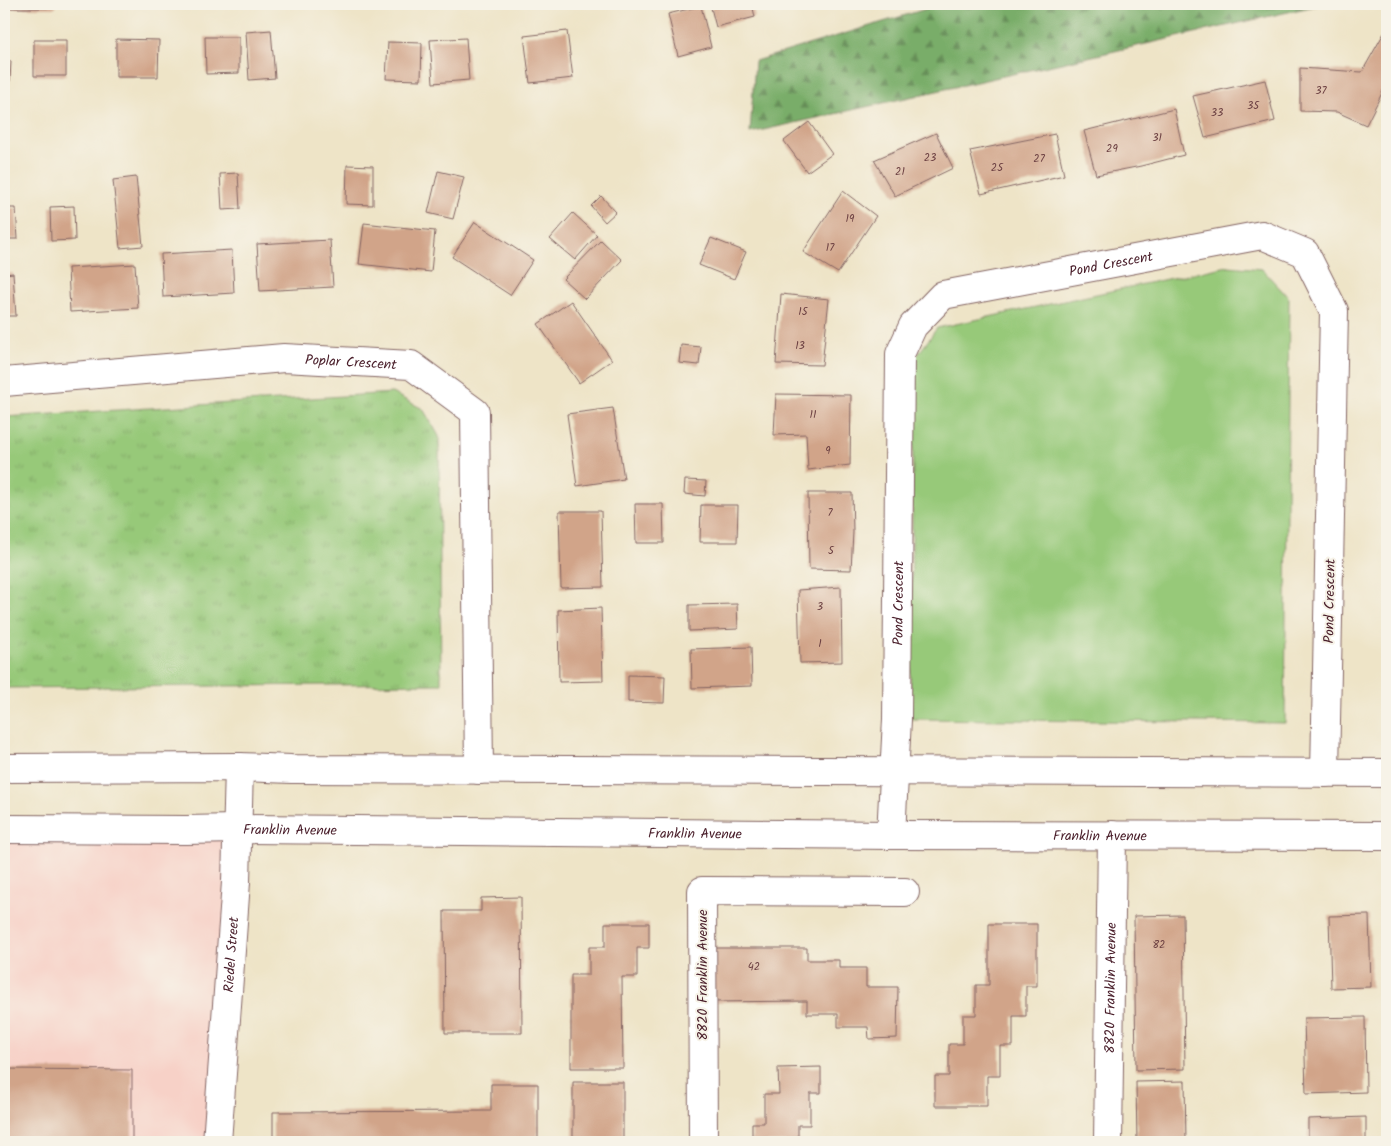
<svg xmlns="http://www.w3.org/2000/svg" width="1391" height="1146" font-family="Kalam,sans-serif">
<style>
.built{fill:#f7d1c7}
.grass{fill:#97c979;stroke:#707452}
.forest{fill:url(#forest-firs);stroke:#62664a}
.park{fill:url(#park-tufts);stroke:#707452}
.building{fill:#d1a489}
.lines{fill:none;stroke-linecap:round;stroke-linejoin:round}
.minor-casing{stroke:#836462;stroke-width:30}
.tertiary-casing{stroke:#836462;stroke-width:30}
.secondary-casing{stroke:#836462;stroke-width:30}
.minor{stroke:#fff;stroke-width:28}
.tertiary{stroke:#fff;stroke-width:28}
.secondary{stroke:#fff;stroke-width:28}
.labels{text-anchor:middle;stroke-width:4;stroke-linejoin:round;paint-order:stroke}
.number-label{font-size:11px;fill:#6c4042}
.street-label{font-size:14px;fill:#4a1f2b;stroke:#f7f3e8}
</style>
<defs>
<pattern id="forest-firs" width="22" height="20" patternUnits="userSpaceOnUse" patternTransform="scale(1.25)"><rect width="22" height="20" fill="#79ad69"/><path d="M5 1l3.5 6h-7zM16 11l3.5 6h-7z" fill="#658c57"/></pattern>
<pattern id="park-tufts" width="24" height="20" patternUnits="userSpaceOnUse" patternTransform="scale(1.25)"><rect width="24" height="20" fill="#97c979"/><path d="M3 7l-1-3M5 7V3M7 7l1-3M15 17l-1-3M17 17v-4M19 17l1-3" fill="none" stroke="#84ac69"/></pattern>
</defs>
<rect width="100%" height="100%" fill="#f7f3e8"/>
<filter id="ink" filterUnits="userSpaceOnUse"><feTurbulence type="fractalNoise" baseFrequency=".02" numOctaves="2"/><feDisplacementMap in="SourceGraphic" scale="10" xChannelSelector="R" yChannelSelector="G"/><feConvolveMatrix kernelMatrix="1 2 1 2 8 2 1 2 1" color-interpolation-filters="sRGB"/></filter>
<filter id="wash" filterUnits="userSpaceOnUse"><feTurbulence type="fractalNoise" baseFrequency=".0096" numOctaves="4" result="noise"/><feDisplacementMap in="SourceGraphic" scale="20" xChannelSelector="R" yChannelSelector="G"/><feGaussianBlur stdDeviation="1.12" result="paint"/><feColorMatrix in="noise" values="0 0 0 0 0 0 0 0 0 0 0 0 0 0 0 0 0 1.4 0 .05"/><feComposite in="paint" operator="in"/></filter>
<g filter="url(#wash)">
<rect width="100%" height="100%" fill="#eee4c7"/>
<!-- built -->
<path class="built" d="M4,829H236L217,1142H4Z"/>
<!-- grass -->
<path class="grass" d="M1228,266L1262,269L1289,298L1285,723L910,719L914,360L937,328Z"/>
<!-- forest -->
<path class="forest" d="M942,4H1324L750,133L755,61Z"/>
<!-- park -->
<path class="park" d="M392,393L423,409L439,436L441,684L4,688V417Z"/>
<g id="blocks">
<!-- building -->
<path class="building" d="M4,4H56V8H4Z
M338,4H406V8H338Z
M710,4H752L755,17L716,27Z
M701,6L711,47L678,56L668,14Z
M271,30L275,78L249,80L246,32Z
M567,31L573,78L530,83L524,36Z
M1384,33L1387,35V83L1366,125L1337,112L1300,111V68L1362,72Z
M205,37H239V73L206,74Z
M466,38L469,80L433,83L430,40Z
M116,39L159,40L158,77H116Z
M34,40H66V76H34Z
M388,42L422,43L421,80L386,79Z
M4,60L11,61L10,81L4,80Z
M1265,80L1275,121L1205,138L1193,96Z
M1174,109L1184,155L1141,166L1096,175L1084,131Z
M809,122L832,154L807,172L784,141Z
M936,133L953,168L895,196L874,160Z
M1055,134L1064,175L981,194L970,151Z
M347,165L373,166V205L346,204Z
M438,171L464,177L453,219L428,213Z
M238,173L240,209L222,210L220,174Z
M136,177L143,246L120,248L113,180Z
M843,191L876,216L838,273L803,252Z
M601,196L616,212L605,222L591,206Z
M74,206L75,240L51,241L50,207Z
M4,208H16L18,239H4Z
M573,213L597,235L575,260L550,239Z
M475,222L533,260L510,295L452,257Z
M364,223L435,231L431,272L359,264Z
M711,238L746,252L734,279L699,265Z
M330,240L333,287L260,291L257,244Z
M601,240L622,260L585,299L563,279Z
M232,250L234,293L163,297L161,254Z
M135,264L138,308L70,312L68,268Z
M13,273L16,316H4V274Z
M781,294L829,299L822,365L776,364Z
M571,301L612,360L579,383L538,324Z
M681,345L701,347L699,365L679,363Z
M776,394L851,395L850,465L808,470L806,434L774,435Z
M613,408L624,479L577,486L567,414Z
M685,480L706,481L705,496L684,494Z
M808,493H852L853,532L851,570L809,569Z
M635,504H663L664,543H636Z
M701,505H738L737,542H700Z
M559,511H601L603,587L561,588Z
M841,587L842,662L800,663L798,590Z
M737,604L738,629L689,631V605Z
M601,608L603,681L559,682L558,610Z
M751,647L752,686L692,688L691,649Z
M628,675L665,676L664,703L628,702Z
M521,897L522,1033H445L444,911H481V898Z
M1183,915L1185,1069L1136,1070L1134,916Z
M1369,915L1371,987L1331,988L1329,916Z
M605,923H649V948H637V977H622L623,1068H571V975H589V947H605Z
M989,924H1037V986H1026V1016H1013V1046H1000V1076H987V1106H935V1076H949V1044H963V1015H976V985H989Z
M711,948H807V960H839V968H866V987H898L897,1038L869,1039L868,1027H838V1014H807V1001L711,1002Z
M1365,1017L1366,1092L1306,1094L1304,1018Z
M821,1067V1093H810V1125H798V1142H752V1123H764V1094H779L778,1068Z
M4,1069L132,1070V1142H4Z
M1185,1081L1186,1142H1137L1136,1082Z
M573,1082H623V1142H573Z
M491,1084H538V1142H273V1112L491,1111Z
M1366,1117V1142H1308V1119Z"/>
</g>
</g>
<g filter="url(#ink)">
<use href="#blocks" fill-opacity="0" stroke="#836462" stroke-width="1"/>
<g class="lines">
<defs>
<g id="minor">
<path id="s1" d="M4,382L284,358L411,365L475,412L479,770"/>
<path id="s2" d="M891,835L897,719L900,354L913,326L943,295L1262,235L1305,253L1334,311L1325,773"/>
<path d="M703,1142L702,891L905,892"/>
<path id="s3" d="M1108,1142L1112,835"/>
</g>
<g id="tertiary">
<path id="s4" d="M217,1142L236,882L239,767"/>
</g>
<g id="secondary">
<path d="M4,768L239,767L291,769L1387,773"/>
<path id="s5" d="M4,829L186,830L236,829L891,835L1387,836"/>
</g>
</defs>
<!-- minor casing -->
<use href="#minor" class="minor-casing"/>
<!-- tertiary casing -->
<use href="#tertiary" class="tertiary-casing"/>
<!-- secondary casing -->
<use href="#secondary" class="secondary-casing"/>
<!-- minor -->
<use href="#minor" class="minor"/>
<!-- tertiary -->
<use href="#tertiary" class="tertiary"/>
<!-- secondary -->
<use href="#secondary" class="secondary"/>
</g>
</g>
<g class="labels">
<!-- number labels -->
<g class="number-label">
<text x="1321" y="94">37</text>
<text x="1253" y="109">35</text>
<text x="1217" y="116">33</text>
<text x="1157" y="141">31</text>
<text x="1112" y="152">29</text>
<text x="930" y="161">23</text>
<text x="1039" y="162">27</text>
<text x="997" y="171">25</text>
<text x="900" y="175">21</text>
<text x="850" y="222">19</text>
<text x="830" y="251">17</text>
<text x="803" y="315">15</text>
<text x="800" y="349">13</text>
<text x="813" y="418">11</text>
<text x="828" y="454">9</text>
<text x="830" y="516">7</text>
<text x="831" y="554">5</text>
<text x="820" y="610">3</text>
<text x="820" y="647">1</text>
<text x="1159" y="948">82</text>
<text x="754" y="970">42</text>
</g>
<!-- street labels -->
<g class="street-label">
<text dy="5" stroke="none"><textPath href="#s2" startOffset="726">Pond Crescent</textPath></text>
<text dy="5" stroke="none"><textPath href="#s1" startOffset="348">Poplar Crescent</textPath></text>
<text transform="translate(1329 601) rotate(-89)" y="5">Pond Crescent</text>
<text dy="5" stroke="none"><textPath href="#s2" startOffset="232">Pond Crescent</textPath></text>
<text dy="5" stroke="none"><textPath href="#s5" startOffset="286">Franklin Avenue</textPath></text>
<text dy="5" stroke="none"><textPath href="#s5" startOffset="691">Franklin Avenue</textPath></text>
<text dy="5" stroke="none"><textPath href="#s5" startOffset="1096">Franklin Avenue</textPath></text>
<text dy="5" stroke="none"><textPath href="#s4" startOffset="188">Riedel Street</textPath></text>
<text transform="translate(702 975) rotate(-90)" y="5">8820 Franklin Avenue</text>
<text dy="5" stroke="none"><textPath href="#s3" startOffset="154">8820 Franklin Avenue</textPath></text>
</g>
</g>
<!-- margin -->
<rect width="1391" height="1146" fill="none" stroke="#f7f3e8" stroke-width="20"/>
</svg>
